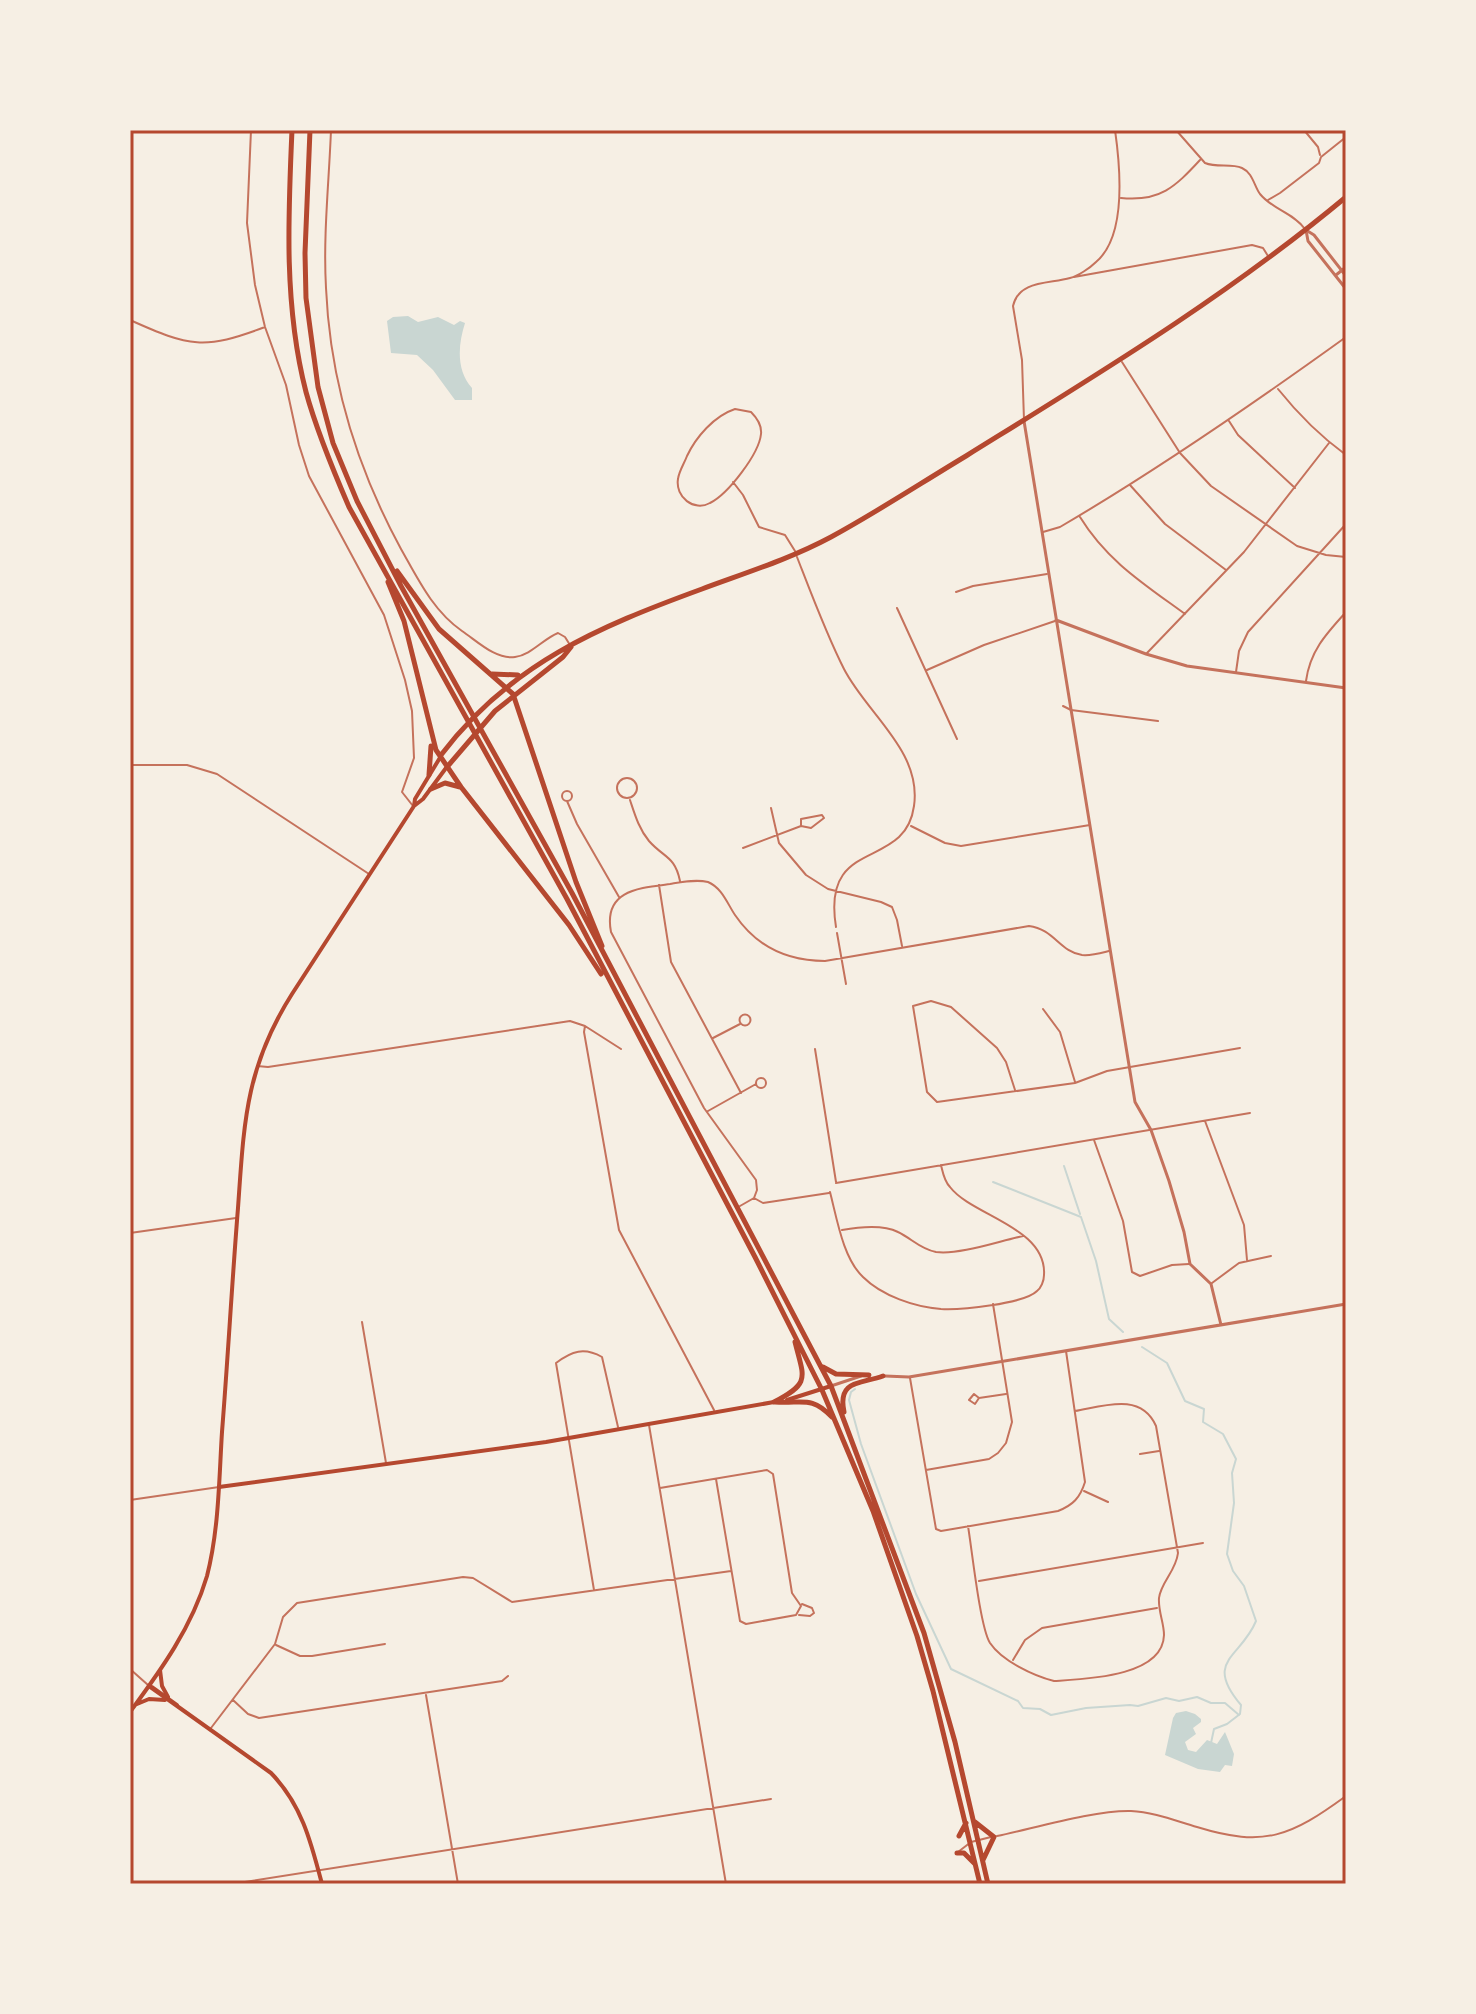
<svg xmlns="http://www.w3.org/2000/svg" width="1476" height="2014" font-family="Manrope,sans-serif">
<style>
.water{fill:#c9d6d2}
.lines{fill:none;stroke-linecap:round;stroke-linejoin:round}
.stream{stroke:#c9d6d2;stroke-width:2}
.minor{stroke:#c5725c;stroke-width:2}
.tertiary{stroke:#c5725c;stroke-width:3}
.secondary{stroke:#b5482f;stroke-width:4}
.primary{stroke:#b5482f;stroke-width:4}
.trunk{stroke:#b5482f;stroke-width:5}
.neatline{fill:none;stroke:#b5482f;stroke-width:3}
</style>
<rect width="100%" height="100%" fill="#f6efe4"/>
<!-- water -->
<path class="water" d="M408,316L418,322L438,317L454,325L460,321L465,323C458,345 456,370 472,388V400H455L433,370L417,355L391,353L387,321L393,317Z
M1186,1711L1195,1714L1201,1719V1722L1193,1728L1196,1734L1185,1742L1188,1750L1196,1752L1207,1740L1217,1744L1225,1732L1234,1754L1232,1766L1225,1765L1220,1772L1198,1769L1165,1755L1173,1718L1176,1713Z"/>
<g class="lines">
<!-- stream -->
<path class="stream" d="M1064,1166L1080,1214
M993,1182L1081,1217L1096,1261L1109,1319L1123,1332
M1142,1347L1167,1363L1185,1401L1204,1409L1203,1422L1223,1434L1236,1459L1232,1473L1234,1503L1227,1554L1233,1571L1244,1586L1256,1621C1241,1658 1203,1660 1241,1705L1240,1714L1227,1724L1214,1729L1211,1743
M855,1389L851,1392L849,1400L861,1444L916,1594L951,1669L1018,1701L1023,1708L1040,1709L1051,1715L1086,1708L1130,1705L1138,1706L1166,1698L1179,1701L1197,1697L1211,1703H1225L1239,1715"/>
<!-- minor -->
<path class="minor" d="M251,130L247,223L255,285L265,327L286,385L299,445L309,476L384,615L405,680L412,711L414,758L402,792L413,806
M331,130C329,182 323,236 326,288C330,381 357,468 401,549C418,579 433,611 462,631C477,641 496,660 515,657C531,655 543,639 558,633L565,637L570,645
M1176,130L1205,163C1217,168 1231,163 1242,168C1253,173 1254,186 1260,194C1273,210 1292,212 1305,229
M1304,130L1318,147L1320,155
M1121,198C1160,202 1175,187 1200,160
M1268,200L1280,193L1319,163L1321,157L1346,137
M1074,277L1252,245L1263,248L1268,256
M130,320C190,347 204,350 265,327
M1122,362L1180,453L1211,486L1297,546L1326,555L1346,557
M1278,389C1298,414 1320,436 1346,455
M735,409L751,412C757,418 762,425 761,434C759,454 728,494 710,503C694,512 675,497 678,479C679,471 684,464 687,456C696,437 714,416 735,409Z
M1024,420L1022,360L1013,306C1019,280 1049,284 1070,278C1078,276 1090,268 1096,262C1127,236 1120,165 1115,130
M1229,421L1238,435L1295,488
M733,482L743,495L759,527L785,535L795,551
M1130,485L1165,524L1226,570
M1080,517C1107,561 1144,584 1185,614
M1043,532L1060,527C1159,469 1253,404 1346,337
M797,557C811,593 827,636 844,669C867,714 922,751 914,806C905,872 821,835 836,927
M956,592L973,586L1047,574
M897,608L957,739
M1147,653L1244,552L1329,443
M927,670L984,645L1055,621
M1236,672L1239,651L1248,632L1346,524
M1306,681C1310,651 1326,634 1346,612
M1063,706L1071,710L1158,721
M130,765H187L217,774L369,874
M617 788a10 10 0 1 1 20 0a10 10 0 1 1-20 0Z
M562 796a5 5 0 1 1 10 0a5 5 0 1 1-10 0Z
M630,800C635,815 639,829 649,841C664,858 675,856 680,881
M567,801L577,824L619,897
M771,808L779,843L806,875L828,889L881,902L892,907L897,920L902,946
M822,815L824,818L811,828L801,826V819Z
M911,826L945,843L961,846L1090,825
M743,848L801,826
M659,885L671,962L741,1093
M837,933L846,984
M1043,1009L1060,1032L1075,1082
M739.5 1020a5.5 5.5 0 1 1 11 0a5.5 5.5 0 1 1-11 0Z
M585,1026L584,1032L619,1230L714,1410
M713,1038L740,1024
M815,1049L836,1182
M257,1066L268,1067L570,1021L585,1026L621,1049
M756 1083a5 5 0 1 1 10 0a5 5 0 1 1-10 0Z
M1015,1090L1006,1062L997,1048L951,1007L931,1001L913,1006L927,1092L937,1102L1075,1083L1107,1071L1240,1048
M708,1111L756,1084
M1205,1121L1244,1225L1247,1260
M1094,1140L1123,1221L1132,1272L1140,1276L1172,1265L1189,1264
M836,1183L1250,1113
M830,1192C837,1219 843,1258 863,1277C882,1296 915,1307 941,1309C960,1310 1024,1304 1037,1291C1041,1288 1044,1281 1044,1275C1047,1227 972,1216 950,1187C944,1181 943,1173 941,1165
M754,1198L757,1190L756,1180L704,1108L611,932C603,890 639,888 670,884C682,882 696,879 708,882C722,888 727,903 735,915C756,946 787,961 825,961L1029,926C1054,929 1060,952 1082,955C1091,956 1101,953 1109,951
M740,1206L754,1198L763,1203L829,1193
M842,1230C859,1227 882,1224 898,1232C911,1238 920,1249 936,1252C960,1255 999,1241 1023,1236
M130,1233L236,1218
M1212,1283L1239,1263L1271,1256
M362,1322L386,1463
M910,1378L936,1529L941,1531L1058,1511C1073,1505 1080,1498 1085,1482L1066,1351
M979,1398L974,1394L969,1400L975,1404L979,1398L1006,1394
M649,1425L726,1884
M1140,1454L1159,1451
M926,1470L989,1459L998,1453L1006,1443L1012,1422L993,1304
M660,1488L767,1470L773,1474L792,1593L801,1606L796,1615L746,1624L740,1621L716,1479
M1084,1491L1108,1502
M130,1500L219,1487
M968,1526C972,1550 980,1627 990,1643C1002,1661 1034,1676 1054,1681C1085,1679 1163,1677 1164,1635C1164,1623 1158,1611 1159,1598C1161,1582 1176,1571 1178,1553L1156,1426C1141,1392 1104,1406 1075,1411
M979,1581L1203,1543
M594,1590L556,1363C572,1351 584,1347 602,1357L618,1427
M799,1615L810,1616L814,1613L812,1608L802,1604
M276,1645L300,1656H312L385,1644
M1013,1660L1025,1640L1042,1628L1157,1608
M130,1669L148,1685
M426,1695L458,1884
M233,1700L248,1714L259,1718L502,1681L508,1676
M211,1728L275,1644L283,1617L297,1603L463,1577L473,1578L512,1602L731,1571
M997,1836C1035,1828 1095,1810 1131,1811C1154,1812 1176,1821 1197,1827C1265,1848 1291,1836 1346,1796
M958,1852L971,1842L991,1837
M232,1884L771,1799"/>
<!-- tertiary -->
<path class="tertiary" d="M1306,230L1308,241L1346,289
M1306,230L1314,235L1346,276
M1336,275L1346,267
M1024,421L1135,1102L1151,1130L1169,1181L1184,1232L1190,1264L1211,1284L1221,1325
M1056,620L1146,654L1187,666L1346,688
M885,1376L909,1377L1346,1304
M831,1386L861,1376"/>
<!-- secondary -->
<path class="secondary" d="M787,1400L831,1386
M219,1487L546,1442L774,1402
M149,1686L271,1773C302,1805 311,1842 322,1884
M152,1687L177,1705"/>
<!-- primary -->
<path class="primary" d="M414,806L415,799L441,756
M160,1670L162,1686L168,1697
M137,1704L149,1699L165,1700
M130,1712C161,1670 192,1627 207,1576C219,1529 219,1479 222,1432C228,1357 232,1282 238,1208C244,1124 245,1068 292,994L414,806L423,799L446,768"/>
<!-- trunk -->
<path class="trunk" d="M292,130C288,218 284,307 306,392C317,432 333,470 349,507L567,899L755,1257L822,1390L873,1511L917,1636L933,1691L980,1884
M310,130L305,253L306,298L318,387L333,443L357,501L401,586L572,893L831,1386L924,1633L955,1742L988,1884
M397,571L439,629L513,694L576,882L602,946
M388,582L404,621L436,750L461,787L569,925L601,974
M492,674L518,675
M441,755C510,664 598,627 702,589C745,573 790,559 831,537C877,512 921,483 966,456C1098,374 1226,297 1346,197
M447,767L495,711L563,657L571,647
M429,775L431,746
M431,789L445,783L460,787
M823,1367L836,1374L869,1375
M774,1402C811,1383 804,1378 795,1342
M775,1402C802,1404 811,1395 832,1417
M844,1412C837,1379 862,1384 883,1376
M975,1822L994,1837L983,1860
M959,1836L966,1823
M957,1853H964L975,1864"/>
</g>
<!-- border -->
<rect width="1476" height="2014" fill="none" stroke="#f6efe4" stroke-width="264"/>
<rect x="132" y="132" width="1212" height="1750" class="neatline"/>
</svg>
